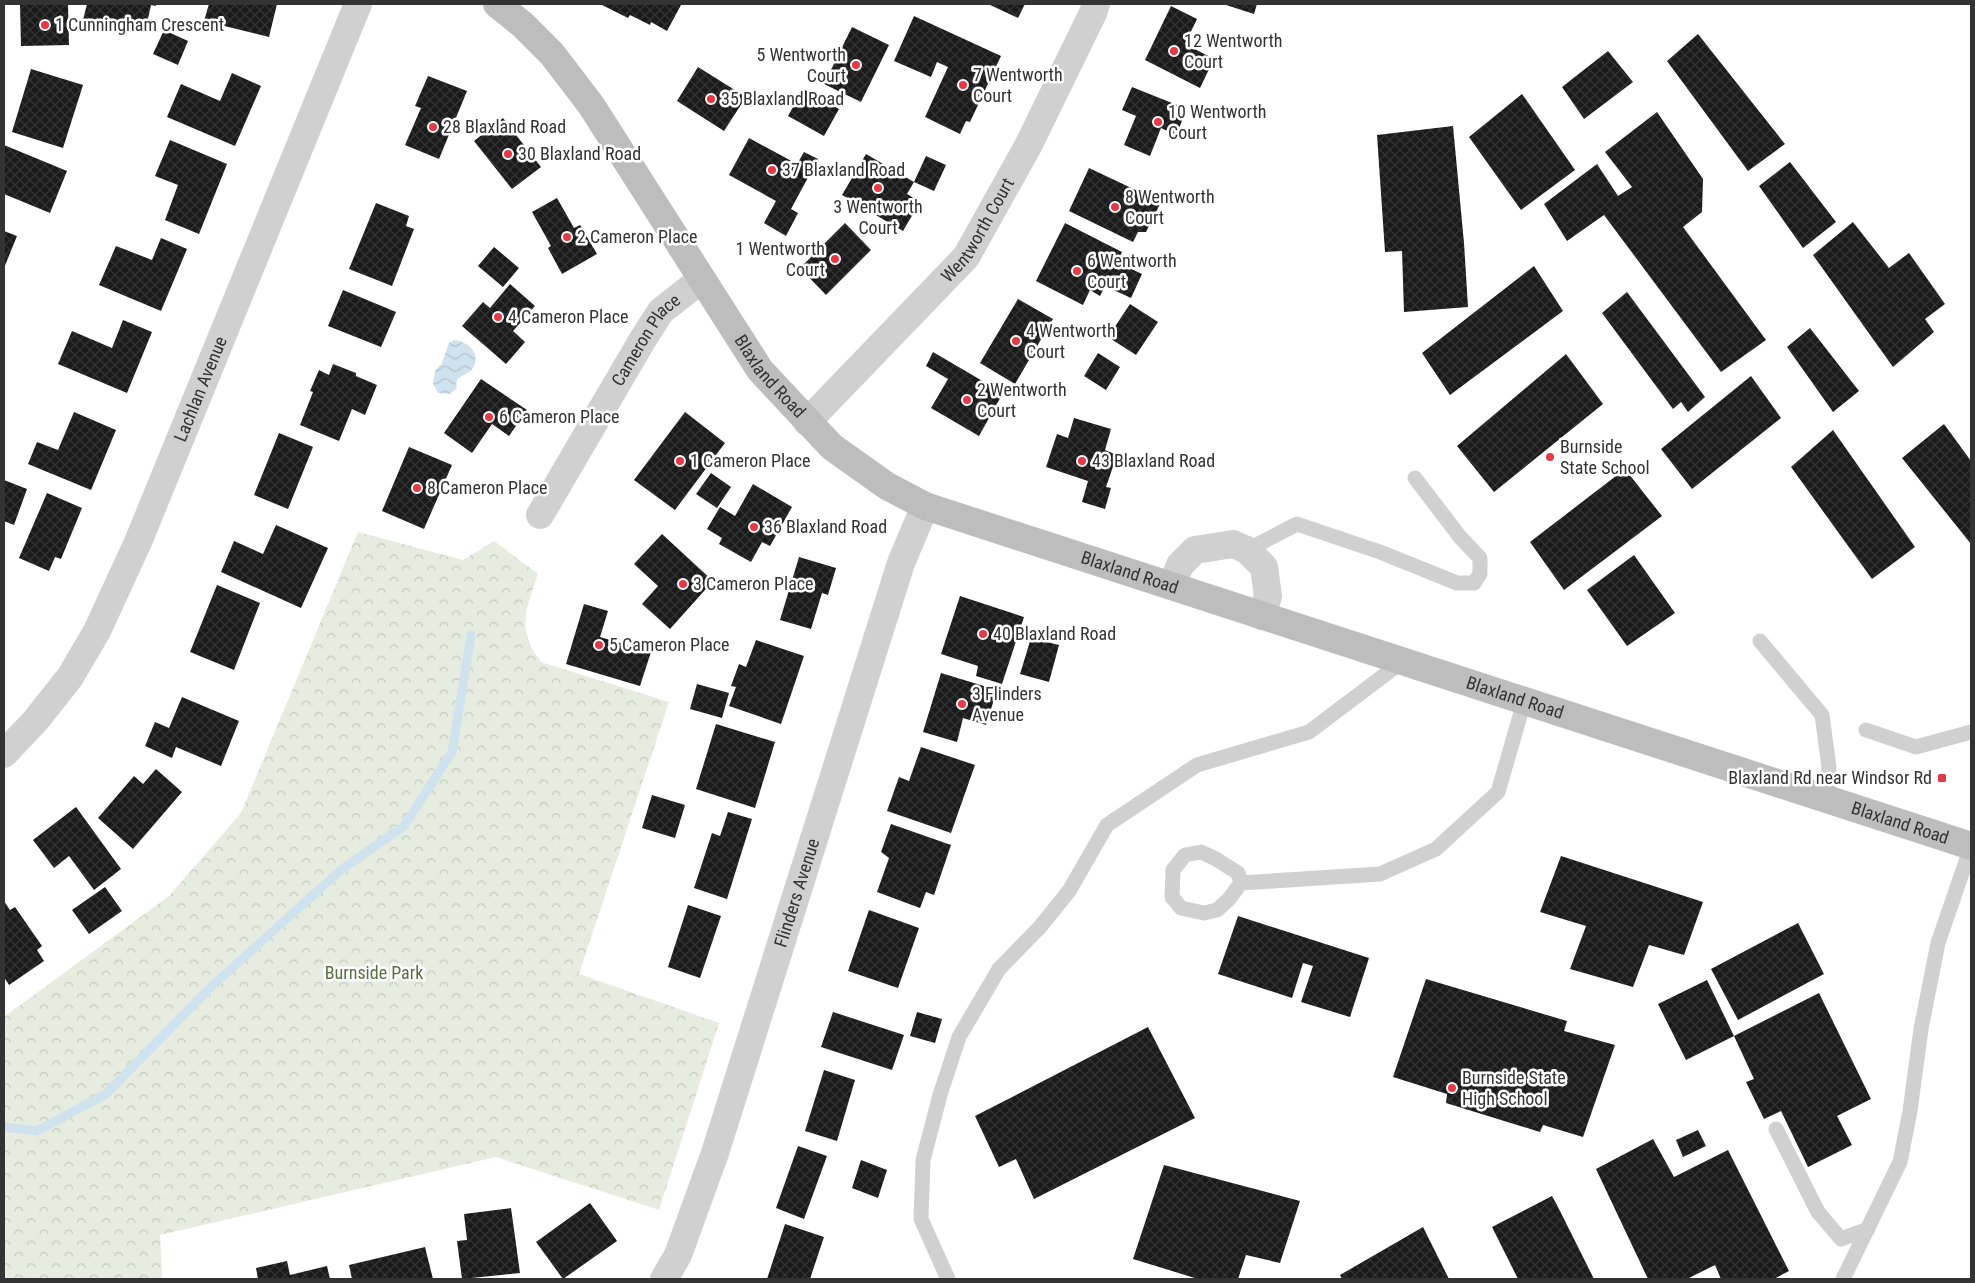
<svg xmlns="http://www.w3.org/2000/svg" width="1975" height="1283" font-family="'Roboto Condensed',sans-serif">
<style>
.park{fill:url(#park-crowns)}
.water{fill:url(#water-waves)}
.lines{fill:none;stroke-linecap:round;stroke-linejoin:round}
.stream{stroke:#cfe2ee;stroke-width:9}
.building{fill:url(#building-cross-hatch)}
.lane{stroke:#d0d0d0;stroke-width:15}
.street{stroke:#d0d0d0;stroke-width:28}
.secondary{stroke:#bdbdbd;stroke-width:28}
.poi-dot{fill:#e63946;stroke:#fff;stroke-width:2}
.labels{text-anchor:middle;stroke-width:5;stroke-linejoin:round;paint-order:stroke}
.poi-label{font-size:18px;fill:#333;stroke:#fff;text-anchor:start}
.street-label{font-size:18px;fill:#333;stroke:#fff}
.park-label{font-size:18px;fill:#56703f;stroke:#fff}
</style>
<defs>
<pattern id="park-crowns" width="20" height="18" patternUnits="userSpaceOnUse" patternTransform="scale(1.25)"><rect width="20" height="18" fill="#e6ecdf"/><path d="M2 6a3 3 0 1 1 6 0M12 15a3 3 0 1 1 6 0" fill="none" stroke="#c6cbc0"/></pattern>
<pattern id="water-waves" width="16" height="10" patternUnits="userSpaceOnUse" patternTransform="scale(1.25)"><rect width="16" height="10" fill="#cfe2ee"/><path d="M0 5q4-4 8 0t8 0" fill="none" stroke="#b2c2cd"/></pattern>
<pattern id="building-cross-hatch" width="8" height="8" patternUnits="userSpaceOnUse" patternTransform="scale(1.25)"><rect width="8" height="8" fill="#1a1a1a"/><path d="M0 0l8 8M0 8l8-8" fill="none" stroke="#333"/></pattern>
</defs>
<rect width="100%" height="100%" fill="#fff"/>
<!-- park -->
<path class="park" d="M358,532L463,560L494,541L538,574C526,609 516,630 541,662L669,702L579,974L719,1023L659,1210L496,1157L160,1235L162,1279H4V1017L169,896L241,813Z"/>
<!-- water -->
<path class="water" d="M454,340C467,341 482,353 473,368C469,374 461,375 457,380C456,383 456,385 457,388L450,394L438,393L433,384L435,371L442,363L449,343Z"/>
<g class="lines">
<!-- stream -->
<path class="stream" d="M4,1127L37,1131L106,1094L211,987L342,869L404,826L452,752L471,635"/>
</g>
<!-- building -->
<path class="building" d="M20,4H68L69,45L21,46Z
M87,4H156V6L151,5L145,32L83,20Z
M209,4H277L269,37L204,21Z
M600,4H678L681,5L667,31L651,22L650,25L630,15L628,18Z
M988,4H1025L1018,18Z
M1223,4H1257L1254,14Z
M1171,6L1197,19L1185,44L1214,59L1200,88L1145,60Z
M914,16L1001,56L970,122L966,121L960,134L925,117L948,67L937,62L931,77L894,61Z
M852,27L889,45L861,102L824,84Z
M164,30L188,41L178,65L153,54Z
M1698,34L1785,144L1748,171L1667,61Z
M1608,51L1633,82L1584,119L1562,87Z
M698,67L746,97L724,131L677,101Z
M31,69L83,85L63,148L12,132Z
M232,73L261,86L235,146L167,117L181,84L220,101Z
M428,76L467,91L439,159L405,145L421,108L415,106Z
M1132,87L1187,109L1176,135L1161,128L1150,156L1124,145L1136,116L1122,110Z
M803,89L839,109L824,136L788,116Z
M1522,94L1575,170L1521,210L1469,137Z
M1657,112L1703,179L1702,212L1683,227L1766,340L1721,372L1604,215L1567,241L1544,204L1597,164L1618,196L1632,187L1605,152Z
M503,118L541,167L512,189L474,141Z
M1453,126L1464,243L1468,307L1404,312L1402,251L1385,252L1377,135Z
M749,138L797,164L804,152L818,159L791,209L798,213L786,236L764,223L776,201L729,175Z
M170,140L227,164L199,234L165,220L178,185L155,176Z
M4,145L67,171L50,213L4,194Z
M866,154L914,182L907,194L920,202L903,231L842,195Z
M926,156L946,165L934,191L914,182Z
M1790,162L1836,222L1803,248L1759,186Z
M1089,168L1161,202L1146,232H1138L1133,242L1069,211Z
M557,198L574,228L580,225L597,254L562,274L548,248L551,246L532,212Z
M376,203L409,216L406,226L414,229L392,286L349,269Z
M1853,222L1889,268L1909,253L1945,304L1925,319L1934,332L1893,367L1813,255Z
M845,223L871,250L826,295L800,268Z
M1065,223L1122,252L1117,262L1142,274L1131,298L1105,286L1100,296L1090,290L1083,305L1036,281Z
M4,231L17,236L4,268Z
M161,238L187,249L161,311L99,285L116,246L152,260Z
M494,247L519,268L503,287L478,266Z
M1534,266L1563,311L1450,395L1422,353Z
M510,284L535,306L513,331L525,342L506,364L462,326L483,302L490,308Z
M343,290L396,312L381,347L328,326Z
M1627,292L1705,397L1688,412L1681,402L1673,409L1602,313Z
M1018,299L1053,319L1015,384L980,363Z
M1130,304L1158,322L1136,355L1108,337Z
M123,320L152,332L127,393L58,364L72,331L112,348Z
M1810,328L1859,391L1833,412L1787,347Z
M933,352L1003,393L979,436L931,408L948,379L926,366Z
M1098,353L1120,367L1106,390L1084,376Z
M1566,354L1603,404L1494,492L1457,446Z
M333,364L356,373V376L377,385L365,415L352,409L339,441L300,425L313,392L310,391L319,370L329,375Z
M1751,376L1781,418L1692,489L1661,449Z
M481,379L527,410L509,436L492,424L472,453L444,433Z
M74,412L116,430L91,490L28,464L37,442L58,450Z
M685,412L725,443L675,510L634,480Z
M1074,418L1111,429L1105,450L1117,455L1106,487L1111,488L1105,509L1082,502L1088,481L1046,467L1057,434L1068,438Z
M1944,424L1971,461V544L1902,458Z
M1833,430L1915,547L1872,579L1791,467Z
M279,433L313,447L288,509L254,495Z
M409,447L452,465L424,529L382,511Z
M1625,469L1662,516L1564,590L1530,542Z
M711,473L731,487L717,508L696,494Z
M4,480L27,489L14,525L4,521Z
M753,484L792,507L770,546L762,542L751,562L719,544L722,538L707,529L720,507L735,516Z
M47,493L82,508L61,559L55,557L49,571L19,558Z
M276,525L328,548L301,608L221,572L234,541L263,554Z
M662,534L713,581L670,629L642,604L658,586L634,564Z
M1634,555L1675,613L1627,646L1587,590Z
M799,557L836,568L828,595L822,593L811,629L780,620Z
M217,585L260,603L234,670L190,652Z
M960,596L1024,617L1002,684L976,676L978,666L941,654Z
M584,604L608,611L600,637L651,652L640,686L566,664Z
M1031,638L1059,645L1049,682L1020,674Z
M756,640L804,656L781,724L729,706L736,687L731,686L739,664L746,667Z
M941,673L997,690L986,725L963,718L957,742L923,732Z
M697,684L729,693L722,718L690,709Z
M182,697L239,721L221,766L176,747L172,758L145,746L155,722L169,728Z
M716,724L775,742L755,808L696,789Z
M921,747L975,765L951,833L887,811L899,777L909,781Z
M156,769L182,792L133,849L98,818L134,776L143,784Z
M652,795L685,805L675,838L642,828Z
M76,807L121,869L94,890L69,856L54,868L33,840Z
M728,812L752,819L727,899L694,888L712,833L720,836Z
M891,824L951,845L934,895L926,892L920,908L877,892L889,858L881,852Z
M1561,856L1703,902L1684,955L1649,945L1633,987L1570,969L1586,926L1540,912Z
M105,887L122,911L89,934L72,910Z
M4,901L10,910L15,907L42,946L37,950L44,961L9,985L4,977Z
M688,905L721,916L700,978L668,967Z
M869,910L919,928L898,988L848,971Z
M1238,916L1369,958L1350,1017L1301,1002L1313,966L1303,963L1292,998L1218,974Z
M1798,923L1824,974L1738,1020L1711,969Z
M1426,979L1567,1021L1564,1031L1615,1045L1583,1137L1543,1125L1540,1132L1446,1103L1447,1094L1393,1077Z
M1707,980L1734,1036L1686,1060L1658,1004Z
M1819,993L1871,1099L1837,1116L1852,1145L1808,1167L1781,1111L1764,1119L1746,1082L1754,1079L1734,1036Z
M833,1012L904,1035L892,1070L821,1047Z
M917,1012L942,1019L935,1043L910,1036Z
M1148,1027L1195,1118L1034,1199L1016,1159L999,1167L975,1116Z
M824,1070L855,1080L837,1141L805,1131Z
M1698,1130L1706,1146L1683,1157L1676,1140Z
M1653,1139L1674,1177L1728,1150L1789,1271L1774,1279H1721L1715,1265L1687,1279H1648L1596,1169Z
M798,1146L827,1156L804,1219L776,1208Z
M861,1160L887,1170L878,1198L852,1188Z
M1164,1165L1300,1201L1280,1263L1246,1255L1238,1279H1198L1133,1259Z
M1552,1196L1558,1207L1594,1279H1518L1492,1227Z
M590,1203L617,1241L563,1279L536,1242Z
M511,1208L520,1273L462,1279L457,1241L467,1240L464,1214Z
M785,1224L824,1237L810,1279H767Z
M1423,1227L1449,1279H1342L1340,1275Z
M425,1247L433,1279H352L349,1265Z
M287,1261L290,1275L327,1266L330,1279H258L256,1268Z"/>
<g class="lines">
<!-- lane -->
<path class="lane" d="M1247,550L1297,524L1380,552L1457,583H1474L1480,574V558L1460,537L1415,478
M1760,641L1822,715L1829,767L1827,799
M1866,730L1916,747L1971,732
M1241,883L1238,873L1216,859L1201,852L1185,855L1173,870L1172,897L1181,908L1204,913L1217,910L1229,899L1241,883L1380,874L1436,849L1498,792L1524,702
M1776,1129L1818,1212L1841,1239L1868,1229
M948,1279L921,1219L923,1160L940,1095L959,1037L999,969L1040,927L1069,891L1107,825L1197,765L1309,732L1403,661
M1843,1279L1900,1162L1910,1111L1921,1029L1938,943L1971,847"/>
<!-- street -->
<g class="street">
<path id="s1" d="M807,422L966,257L1028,146L1093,13L1096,4"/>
<path id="s2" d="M540,515L643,339L661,311L702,279"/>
<path d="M1172,586L1180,565L1195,550L1233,544L1247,550L1264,567L1268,596L1262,616"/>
<path id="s3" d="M4,754L36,720L70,677L97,631L138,542L358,4"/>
<path id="s4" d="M664,1279L678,1255L715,1153L901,563L925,506"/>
</g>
<!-- secondary -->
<path class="secondary" id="s5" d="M497,4L523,25L552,54L591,105L760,370L832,447L887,486L925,506L1971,846"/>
</g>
<!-- markers -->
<g class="poi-dot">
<circle cx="45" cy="25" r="5"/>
<circle cx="1174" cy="51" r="5"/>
<circle cx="856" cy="65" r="5"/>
<circle cx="963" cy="85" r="5"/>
<circle cx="711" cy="99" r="5"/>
<circle cx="1158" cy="122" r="5"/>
<circle cx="433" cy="127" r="5"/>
<circle cx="508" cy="154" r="5"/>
<circle cx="772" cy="170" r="5"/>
<circle cx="878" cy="188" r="5"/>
<circle cx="1115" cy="207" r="5"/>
<circle cx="567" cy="237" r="5"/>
<circle cx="835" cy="259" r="5"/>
<circle cx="1077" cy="271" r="5"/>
<circle cx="498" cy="317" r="5"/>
<circle cx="1016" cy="341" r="5"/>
<circle cx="967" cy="400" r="5"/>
<circle cx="489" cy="417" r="5"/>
<circle cx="1550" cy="457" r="5"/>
<circle cx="680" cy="461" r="5"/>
<circle cx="1082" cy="461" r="5"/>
<circle cx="417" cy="488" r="5"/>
<circle cx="754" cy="527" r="5"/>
<circle cx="683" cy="584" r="5"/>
<circle cx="983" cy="634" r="5"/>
<circle cx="599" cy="645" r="5"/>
<circle cx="962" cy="704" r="5"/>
<rect x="1937" y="773" width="10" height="10" rx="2.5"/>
<circle cx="1452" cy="1088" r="5"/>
</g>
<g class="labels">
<!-- poi labels -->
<g class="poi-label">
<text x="55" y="31">1 Cunningham Crescent</text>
<text x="1184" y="47">12 Wentworth<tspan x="1184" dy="21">Court</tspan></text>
<text x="846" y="61" text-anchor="end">5 Wentworth<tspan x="846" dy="21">Court</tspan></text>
<text x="973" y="81">7 Wentworth<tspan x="973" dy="21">Court</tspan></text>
<text x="721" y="105">35 Blaxland Road</text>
<text x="1168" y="118">10 Wentworth<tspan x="1168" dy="21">Court</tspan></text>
<text x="443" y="133">28 Blaxland Road</text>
<text x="518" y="160">30 Blaxland Road</text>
<text x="782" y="176">37 Blaxland Road</text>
<text x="1125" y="203">8 Wentworth<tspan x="1125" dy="21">Court</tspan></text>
<text x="878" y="213" text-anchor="middle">3 Wentworth<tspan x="878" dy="21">Court</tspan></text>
<text x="577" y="243">2 Cameron Place</text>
<text x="825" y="255" text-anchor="end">1 Wentworth<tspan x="825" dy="21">Court</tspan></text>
<text x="1087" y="267">6 Wentworth<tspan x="1087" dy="21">Court</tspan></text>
<text x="508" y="323">4 Cameron Place</text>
<text x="1026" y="337">4 Wentworth<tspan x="1026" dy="21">Court</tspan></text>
<text x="977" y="396">2 Wentworth<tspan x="977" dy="21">Court</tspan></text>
<text x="499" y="423">6 Cameron Place</text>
<text x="1560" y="453">Burnside<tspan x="1560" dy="21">State School</tspan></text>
<text x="690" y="467">1 Cameron Place</text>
<text x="1092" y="467">43 Blaxland Road</text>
<text x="427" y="494">8 Cameron Place</text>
<text x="764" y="533">36 Blaxland Road</text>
<text x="693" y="590">3 Cameron Place</text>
<text x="993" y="640">40 Blaxland Road</text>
<text x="609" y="651">5 Cameron Place</text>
<text x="972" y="700">3 Flinders<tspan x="972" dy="21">Avenue</tspan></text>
<text x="1932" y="784" text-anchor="end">Blaxland Rd near Windsor Rd</text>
<text x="1462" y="1084">Burnside State<tspan x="1462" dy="21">High School</tspan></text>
</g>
<!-- street labels -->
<g class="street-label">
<text dy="6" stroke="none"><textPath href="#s1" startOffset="258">Wentworth Court</textPath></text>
<text dy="6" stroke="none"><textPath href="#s2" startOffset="205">Cameron Place</textPath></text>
<text dy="6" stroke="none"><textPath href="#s5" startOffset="464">Blaxland Road</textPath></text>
<text dy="6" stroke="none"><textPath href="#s3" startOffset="418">Lachlan Avenue</textPath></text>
<text dy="6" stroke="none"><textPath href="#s5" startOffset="884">Blaxland Road</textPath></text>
<text dy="6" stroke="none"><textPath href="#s5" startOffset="1289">Blaxland Road</textPath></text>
<text dy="6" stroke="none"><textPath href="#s5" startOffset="1694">Blaxland Road</textPath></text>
<text dy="6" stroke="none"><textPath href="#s4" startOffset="409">Flinders Avenue</textPath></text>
</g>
<!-- park labels -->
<g class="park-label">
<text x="374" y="979">Burnside Park</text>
</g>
</g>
<!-- border -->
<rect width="1975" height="1283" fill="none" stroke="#333333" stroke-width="10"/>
</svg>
